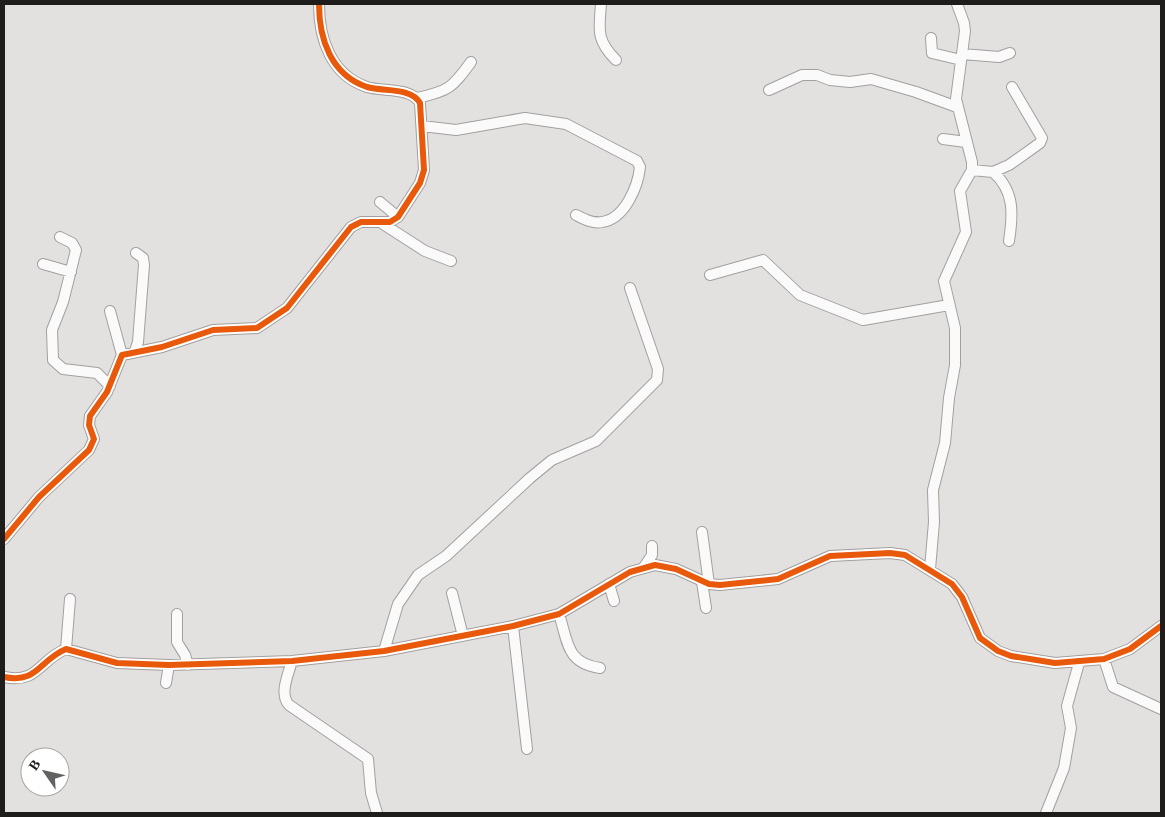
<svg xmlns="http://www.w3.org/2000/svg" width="1165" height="817" font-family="Georgia,serif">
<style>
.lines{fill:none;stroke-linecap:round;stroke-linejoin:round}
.minor-casing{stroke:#a2a09f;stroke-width:12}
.minor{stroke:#fbfafa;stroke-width:10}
.cycleway-casing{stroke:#fff;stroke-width:9}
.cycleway{stroke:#e8590c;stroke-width:6}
</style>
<rect width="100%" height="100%" fill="#e3e1df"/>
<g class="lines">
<defs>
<path id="minor" d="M601,4C599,30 596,40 616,60
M931,38L932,53L961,60
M962,54L999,57L1010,53
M769,90L802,75H817L830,80L850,82L871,79L916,92L957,107
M417,98C449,91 452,88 471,62
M422,126L456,130L525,118L566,124L637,161L640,167C638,186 625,219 602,222C593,224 584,219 576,215
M943,139L966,142
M972,170L993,172L1009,165L1040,143L1042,138L1012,87
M993,172C1015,191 1013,215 1009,241
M380,202L398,217
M383,224L425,251L451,261
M60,237L72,243L76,250L63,302L52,330L53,360L63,369L97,373L110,386
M43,264L71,272
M710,275L763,260L800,295L863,320L949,305
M110,311L122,355
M135,351L138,342L144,265L143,258L136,253
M702,532L709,584
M4,539L39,497L89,450L94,439L89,425L90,416L107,392L122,355L162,347L213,330L257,328L287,308L351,227L361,222H390L398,217L420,183L424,170L420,103C411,87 384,92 367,87C331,75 319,39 319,4
M644,567L652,555V546
M930,569L934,522L933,490L945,443L949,398L955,365V328L944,281L966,232L960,191L972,170V162L956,99L965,31L964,23L957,4
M702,582L706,608
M609,584L614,601
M452,593L463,636
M177,614V642L185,655L188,665
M559,614C568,642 566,663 600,668
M513,626L527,749
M66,649L70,599
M384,651L398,604L418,575L446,556L530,478L552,460L596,441L657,380L658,369L630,288
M1104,659L1113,687L1161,709
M292,661C288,675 279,694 289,705L368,759L371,793L377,813
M4,677C38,684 39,660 66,649L117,663L169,665L292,661L384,651L513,626L559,614L630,572L655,565L676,569L709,584L720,585L778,579L830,556L890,553L905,555L952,584L962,597L980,638L998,651L1011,656L1055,663L1104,659L1130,649L1161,626
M166,683L169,665
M1046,813L1064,768L1071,728L1067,706L1079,663"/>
</defs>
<!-- minor casing -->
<use href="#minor" class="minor-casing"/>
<!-- minor -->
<use href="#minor" class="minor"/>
<defs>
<path id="cycleway" d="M4,539L39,497L89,450L94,439L89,425L90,416L107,392L122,355L162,347L213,330L257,328L287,308L351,227L361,222H390L398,217L420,183L424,170L420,103C411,87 384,92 367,87C331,75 319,39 319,4
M4,677C38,684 39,660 66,649L117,663L169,665L292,661L384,651L513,626L559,614L630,572L655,565L676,569L709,584L720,585L778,579L830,556L890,553L905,555L952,584L962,597L980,638L998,651L1011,656L1055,663L1104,659L1130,649L1161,626"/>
</defs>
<!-- cycleway casing -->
<use href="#cycleway" class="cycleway-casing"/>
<!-- cycleway -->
<use href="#cycleway" class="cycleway"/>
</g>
<!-- border -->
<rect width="1165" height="817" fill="none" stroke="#1e1d1b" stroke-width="10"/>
<!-- north arrow -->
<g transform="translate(45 772) rotate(304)"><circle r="24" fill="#ffffff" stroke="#a5a5a4"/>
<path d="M0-4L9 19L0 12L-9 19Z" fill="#636260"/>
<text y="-8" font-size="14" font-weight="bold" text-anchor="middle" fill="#1e1d1b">B</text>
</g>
</svg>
